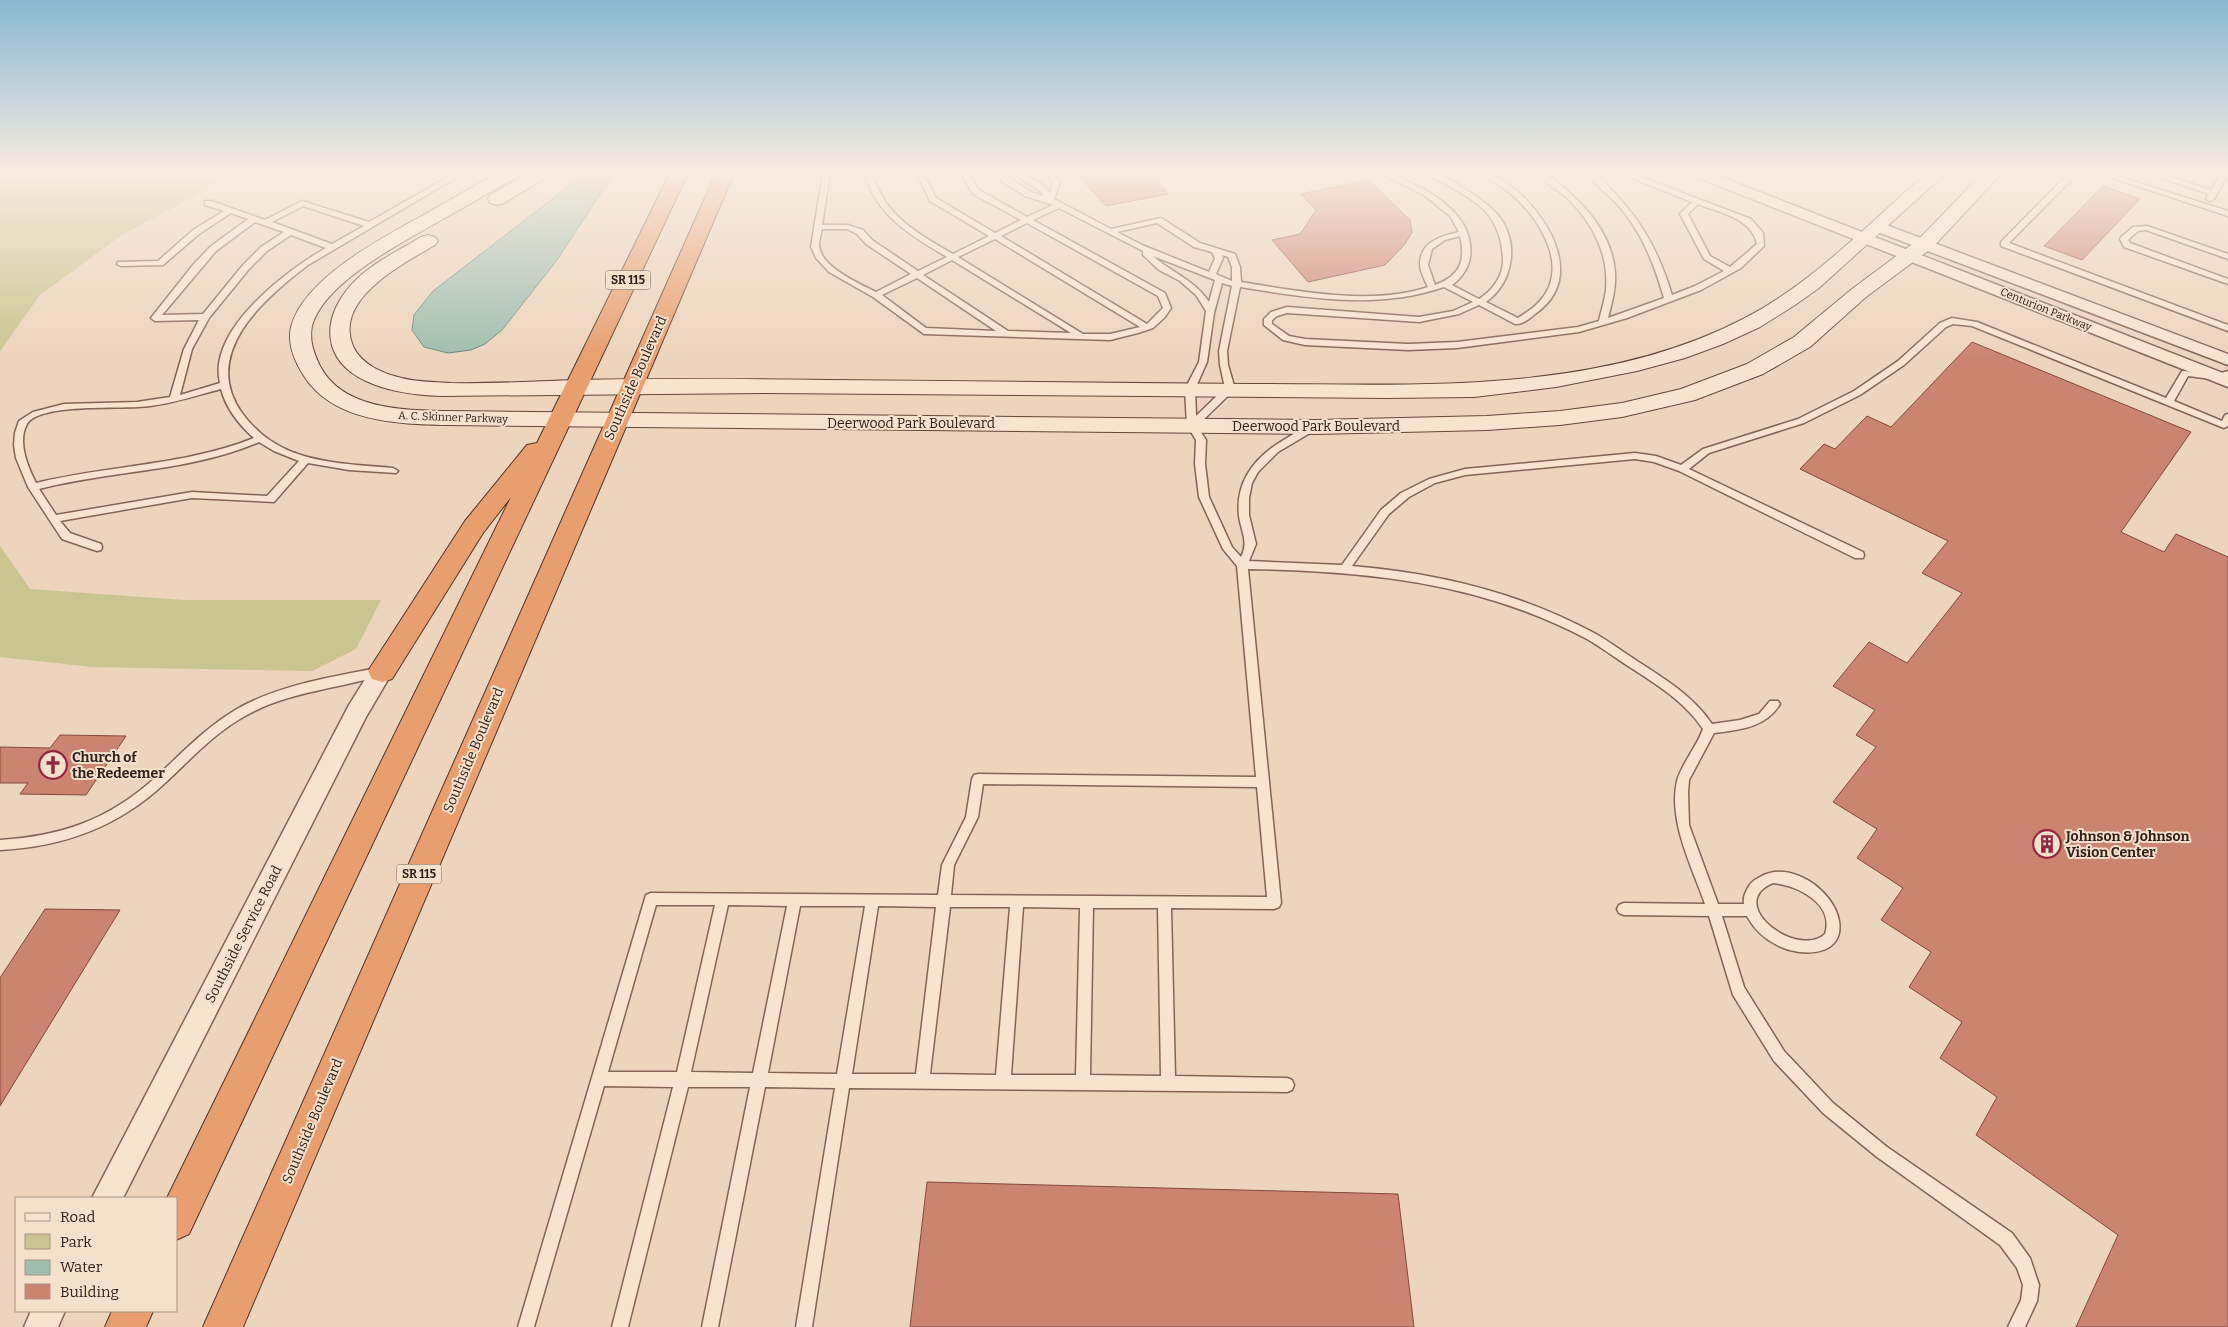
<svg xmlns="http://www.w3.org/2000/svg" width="2228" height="1327" font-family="Bitter,serif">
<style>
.green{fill:#cac491}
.water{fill:#a0beaf;stroke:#688b7b}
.building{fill:#cb8372;stroke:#83493c}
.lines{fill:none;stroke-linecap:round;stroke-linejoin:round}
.service-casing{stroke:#846456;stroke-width:3}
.minor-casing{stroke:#846456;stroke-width:3}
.secondary-casing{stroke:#664639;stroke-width:2}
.trunk-casing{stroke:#51342b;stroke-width:2}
.service{fill:#f8e3cf;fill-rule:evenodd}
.minor{fill:#f8e3cf;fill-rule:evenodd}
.secondary{fill:#f8e3cf;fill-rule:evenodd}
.trunk{fill:#e89e6e;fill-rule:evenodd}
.labels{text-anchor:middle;stroke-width:4;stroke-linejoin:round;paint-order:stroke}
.far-street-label{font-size:11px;fill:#33211b;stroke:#f5e0cb}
.shield{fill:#f5e0cb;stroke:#6d5a50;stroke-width:1}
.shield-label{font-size:12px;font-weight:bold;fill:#33211b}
.street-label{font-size:14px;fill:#33211b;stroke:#f5e0cb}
.poi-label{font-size:14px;font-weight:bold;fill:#33211b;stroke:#f5e0cb;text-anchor:start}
</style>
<rect width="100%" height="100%" fill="#edd4bc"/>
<!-- green -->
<path class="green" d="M0,173H237L122,235L40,295L0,351Z
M0,546L30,589L184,600H381L356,649L312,671L92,667L0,657Z"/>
<!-- water -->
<path class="water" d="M586,173H614L557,260L502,330L485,344L471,350L448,353L424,347L412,330L414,315L433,291Z"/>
<!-- building -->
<path class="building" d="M1076,173H1153L1168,194L1106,206Z
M1368,180L1410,220L1412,232L1405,244L1385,265L1308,282L1272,240L1300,234L1316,210L1301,194Z
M2103,186L2140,199L2082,260L2044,246Z
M1972,342L2191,432L2121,532L2164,552L2176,534L2228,557V1327H2076L2118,1235L1976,1135L1997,1097L1940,1058L1962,1022L1909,987L1931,952L1881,920L1903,888L1857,858L1877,829L1833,802L1876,747L1856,735L1875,710L1833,686L1869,642L1907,663L1962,593L1922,573L1948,541L1800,469L1824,444L1835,449L1867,416L1891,427Z
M60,735L126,736L86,795L20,794L28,783H0V747L50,748Z
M45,909L120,910L0,1106V978Z
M927,1182L1398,1194L1414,1327H910Z"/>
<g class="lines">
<defs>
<path id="service" d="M455,173H464L308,265C263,299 200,354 242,413C255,431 272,444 292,452C323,464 360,465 393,468L398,471L396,473L349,470L308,463L274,502L192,498L60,521L70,533L101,544L102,547L101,550L97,551L62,539L28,487L16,458L14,445L15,433L19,421L33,412L64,404L137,402L170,397L184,349L199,320L155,321L151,318L193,265L210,247L248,219L231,213L199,234L163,265L121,266L117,264L118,262L158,261L193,230L224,211L205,205V201H211L265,220L302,201L369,222ZM303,206L364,226L332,244L272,222ZM255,222L284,232L261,247L243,265L203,314L162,315L216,251ZM291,235L326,248C287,270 207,330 220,383L180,395L192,349L209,318L249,269L267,251ZM221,389C226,408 239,425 254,438C184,466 109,465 36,483C28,467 17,442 27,424C41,402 125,410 150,406C174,403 198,395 221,389ZM259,442L274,451L299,461L267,496L192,492L56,515L39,489C113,470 189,472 259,442Z
M823,173H830L822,225H848L863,230L872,240L918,271L947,257C910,235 877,216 864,173H870C876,183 880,194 887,204C904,227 929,240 953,254L989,236L930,201L917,173H923L936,198L995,233L1021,220L973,194L961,173H967L979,190L1027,217L1053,205L1025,196L1003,182L994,173H1002L1031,192L1044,196L1040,191L1012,173C1024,172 1043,183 1050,193L1052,183L1048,173H1055L1060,183L1054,199L1111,229L1161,218L1200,243L1235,254L1240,267L1241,282C1296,291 1373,306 1428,287C1425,281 1420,271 1420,264C1420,242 1441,236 1459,232L1450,216L1424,195L1379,173C1390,172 1399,177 1408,182C1438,195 1475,219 1470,257C1469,267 1461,279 1452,285L1479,299C1493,290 1504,275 1503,258C1500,215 1480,203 1445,184C1439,180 1431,178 1425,173C1438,171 1450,180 1460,186C1473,194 1487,203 1497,214C1520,241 1514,282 1486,302L1518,318C1525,313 1533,309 1539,302C1572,267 1538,216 1509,192C1501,185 1486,181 1481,173C1494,173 1507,183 1517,191C1552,222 1584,280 1535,314C1529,319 1522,325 1515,324L1479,305L1459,314L1419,322L1287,313L1277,316L1272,320V324L1289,336L1305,339L1408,344L1457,342L1578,327L1599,321C1601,311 1605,300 1606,290C1609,253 1592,222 1566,197C1557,189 1543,182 1537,173C1548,173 1557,182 1565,189C1590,210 1613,239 1615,273C1616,288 1612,303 1608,318L1664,298C1654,264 1642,232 1618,205C1608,194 1594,183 1586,173H1630L1751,219L1763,233L1764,246L1741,268L1701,290L1627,318L1579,332L1457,348L1408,350L1305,345L1283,340L1264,325V319L1271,312L1287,307L1419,317L1453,311L1473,302L1444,287C1377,310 1308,298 1240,287L1227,351L1228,365L1235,389L1197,426L1206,440L1205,464L1209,497L1232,547L1241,557C1249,542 1241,531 1239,516C1235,480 1257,455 1287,438C1295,433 1309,423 1318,425L1320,427L1278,452L1258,472L1252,483L1249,498V515L1256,544L1249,561L1342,565L1381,510L1401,493L1429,479L1465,469L1635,453L1656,456L1681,465L1703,449L1798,419L1854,391L1898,361L1940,323L1952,318L1977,322L2166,398L2182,371L2218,374L2228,371V377L2219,380L2188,376L2174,401L2222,421L2225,415L2228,414V426L2224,428L1972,326L1953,324L1946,327L1904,365L1860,395L1804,423L1709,453L1689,469L1863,552L1864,555L1863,558H1855L1679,471L1654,462L1635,459L1465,475L1435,483L1409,497L1389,514L1352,566C1437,573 1521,593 1596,634C1610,642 1623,652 1637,661C1665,679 1693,696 1712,724L1740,720L1759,714L1770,701H1778L1780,704C1766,728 1738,730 1714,733L1689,780L1688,793L1689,825L1718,904H1744C1743,897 1745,893 1749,886C1752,881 1755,880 1760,877C1789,859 1834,890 1839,921C1845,958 1798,957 1777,945C1763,938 1754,929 1747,916H1722L1744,987L1784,1051L1833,1103L1887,1147L2012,1233L2030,1258L2039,1285L2037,1301L2025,1327H2008L2021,1300L2023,1285L2017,1268L2000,1245L1877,1157L1823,1113L1774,1061L1733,995L1709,916L1624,915L1619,913L1617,909L1619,905L1624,903L1705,904C1692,867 1668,821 1677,781C1680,767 1697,746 1703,729C1684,701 1656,684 1628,666C1614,657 1601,647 1587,639C1479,582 1367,571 1248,569L1281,903L1279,907L1274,909L1171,908L1175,1076L1287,1078L1292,1080L1294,1085L1292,1090L1287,1092L849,1088L812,1327H796L835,1088L765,1087L718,1327H702L750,1087H688L628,1327H612L673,1087L604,1086L534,1327H518L646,895L651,893L938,895L942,865L966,817L972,779L974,775L978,774L1256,777L1237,566L1223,549L1199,497L1195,464L1196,440L1187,425L1185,389L1199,362L1206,311L1196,295L1180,281L1159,270L1143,255V251L1059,208L1033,220L1165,293L1171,308L1165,317L1153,328L1138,333L1110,340L924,334L873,297L829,272L816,258L811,247ZM1624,175L1692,202L1680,214L1704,259L1724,271L1695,286L1672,295C1656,243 1637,214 1598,176ZM1698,204C1720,213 1752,218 1757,244L1730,267L1710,256L1688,214ZM1027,223L1158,296L1163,308L1147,324L1001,236ZM1157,223L1194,247L1212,252L1215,258L1209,272L1142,245L1117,232ZM822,229H847L857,234L866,244L911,274L876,292C860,284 820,267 819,245C819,240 821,234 822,229ZM1460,236C1466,261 1460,276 1435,285L1428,265L1432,249L1445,240ZM995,239L1140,327L1110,334H1083L958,257ZM1222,255L1228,257L1232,267V281L1216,274L1223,258ZM1153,256L1215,280L1209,302C1195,280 1172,273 1153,256ZM952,260L1071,333L1008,331L923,275ZM917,278L996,331L926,328L882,295ZM1222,283L1232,286L1219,351L1220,365L1225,388L1196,416L1195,389L1207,362L1214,313ZM983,784L1257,787L1267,897L951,895L954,865L978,817ZM1773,883C1796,885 1835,903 1825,934C1801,956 1741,917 1760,892C1763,888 1768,885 1773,883ZM656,905H715L677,1072H608ZM728,905L787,906L753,1073L691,1072ZM800,906H865L837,1074L768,1073ZM878,906L936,907L916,1074H852ZM950,907H1010L996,1075L930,1074ZM1023,907L1080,908L1076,1075H1011ZM1093,908H1158L1161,1076L1090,1075Z
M2098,173H2108L2228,211V216Z
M2148,173H2158L2211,190L2222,173H2228V174L2214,199L2210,201L2206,199L2209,194Z
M2068,174L2075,176L2009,243L2228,325V331L2001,246V242Z
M2147,226L2228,254V259L2146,230L2138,231L2128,240L2130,243L2228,279V284L2124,247L2120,239L2121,237L2133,227Z
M382,667L386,668L388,671L386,674C339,689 289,691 245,716C214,733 190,760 164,784C118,827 63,847 0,850V840C62,836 108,820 155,778C181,754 206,727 237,709C281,684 333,677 382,667Z"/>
<path id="minor" d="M1692,173H1711L2228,375V387L1694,176Z
M1881,223L2228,354V365L1875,231L1873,228L1875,225Z
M382,662L390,665L393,671L366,717L123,1198H92L349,705L374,665Z
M31,1311H65L58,1327H24Z"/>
<path id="secondary" d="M499,173H520L517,177C493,190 469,205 445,218C407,240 324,281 312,326C309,341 314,353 320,366C343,410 404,410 446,411L1315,420L1487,416L1560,411L1622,403L1681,389L1747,364L1794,337L1852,289L1918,240L1983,173H2002L1932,248L1866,297L1810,347L1763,374L1695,400L1622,417L1560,425L1487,430L1315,434L446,425C398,424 333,422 304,376C295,362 287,345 291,327C304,277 387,235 429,212C452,199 475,185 499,173Z
M529,173H550L547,177L504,203L497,205L490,203L488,199L490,195Z
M1927,173H1946L1819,288L1795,305L1760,327L1723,344L1685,358L1637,371L1556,387L1474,397L1386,398L766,393L441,396C415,395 389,392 366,381C321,360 321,318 352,284C370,264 398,251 421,237L428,235L435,237L438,241L435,245C403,264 331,300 354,348C362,364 382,373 398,377C415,382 434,382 451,383C493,384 535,381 577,380C661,378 745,379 829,380C970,381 1110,383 1251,384C1413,384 1596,396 1745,318C1814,282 1869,223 1927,173Z"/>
<path id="trunk" d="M670,173H688L189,1234L176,1240V1198H167L511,497L483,533L392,679L382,682L372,679L368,671L465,521L527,445L537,443Z
M716,173H734L243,1327H203Z
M112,1311H153L146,1327H105Z"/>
</defs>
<!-- service casing -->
<use href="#service" class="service-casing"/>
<!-- minor casing -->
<use href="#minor" class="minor-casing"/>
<!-- secondary casing -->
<use href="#secondary" class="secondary-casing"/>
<!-- trunk casing -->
<use href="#trunk" class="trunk-casing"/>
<!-- service -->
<use href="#service" class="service"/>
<!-- minor -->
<use href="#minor" class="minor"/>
<!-- secondary -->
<use href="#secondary" class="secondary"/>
<!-- trunk -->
<use href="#trunk" class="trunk"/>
</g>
<!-- sky -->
<linearGradient id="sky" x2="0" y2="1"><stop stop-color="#8bb8d1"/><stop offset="0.48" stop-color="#f7ece1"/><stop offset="1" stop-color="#f7ece1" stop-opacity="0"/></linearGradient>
<rect width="2228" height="358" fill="url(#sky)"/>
<!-- icons -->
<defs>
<symbol id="church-ring" viewBox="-11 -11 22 22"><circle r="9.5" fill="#f5e0cb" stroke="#93263f" stroke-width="1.5"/><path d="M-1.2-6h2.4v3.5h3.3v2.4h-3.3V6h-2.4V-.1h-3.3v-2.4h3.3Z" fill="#93263f"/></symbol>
<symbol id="building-ring" viewBox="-11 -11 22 22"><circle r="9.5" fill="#f5e0cb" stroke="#93263f" stroke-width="1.5"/><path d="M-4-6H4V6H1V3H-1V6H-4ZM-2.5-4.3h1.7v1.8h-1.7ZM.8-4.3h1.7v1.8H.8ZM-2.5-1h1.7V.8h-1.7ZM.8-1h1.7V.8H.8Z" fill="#93263f"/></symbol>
</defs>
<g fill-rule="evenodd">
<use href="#church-ring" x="37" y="749" width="32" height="32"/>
<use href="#building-ring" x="2031" y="828" width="32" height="32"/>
</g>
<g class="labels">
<!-- far-street labels -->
<g class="far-street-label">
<text transform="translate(2046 309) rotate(22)" y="4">Centurion Parkway</text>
<text transform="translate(453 417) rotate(2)" y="4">A. C. Skinner Parkway</text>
</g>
<!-- shield labels -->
<g class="shield">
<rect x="605.5" y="270.5" width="45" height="19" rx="4"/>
<rect x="396.5" y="864.5" width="45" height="19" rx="4"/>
</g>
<g class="shield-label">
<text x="628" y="284">SR 115</text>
<text x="419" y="878">SR 115</text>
</g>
<!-- street labels -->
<g class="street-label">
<text transform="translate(635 378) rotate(-66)" y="5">Southside Boulevard</text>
<text x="911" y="428">Deerwood Park Boulevard</text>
<text x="1316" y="431">Deerwood Park Boulevard</text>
<text transform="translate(473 750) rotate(-67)" y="5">Southside Boulevard</text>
<text transform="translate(243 934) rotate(-63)" y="5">Southside Service Road</text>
<text transform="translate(312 1121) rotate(-67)" y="5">Southside Boulevard</text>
</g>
<!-- poi labels -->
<g class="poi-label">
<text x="72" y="762">Church of<tspan x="72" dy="16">the Redeemer</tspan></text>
<text x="2066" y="841">Johnson &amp; Johnson<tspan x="2066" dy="16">Vision Center</tspan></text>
</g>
</g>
<!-- legend -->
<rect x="15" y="1197" width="162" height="115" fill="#f5e0cb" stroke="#a79485"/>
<rect x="25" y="1213" width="25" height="8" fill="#f8e3cf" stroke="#a79485"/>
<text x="60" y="1222" font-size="15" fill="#33211b">Road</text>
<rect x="25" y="1234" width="25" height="15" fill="#cac491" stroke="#a79485"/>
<text x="60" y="1247" font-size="15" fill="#33211b">Park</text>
<rect x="25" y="1260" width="25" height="15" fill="#a0beaf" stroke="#a79485"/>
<text x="60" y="1272" font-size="15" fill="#33211b">Water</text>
<rect x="25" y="1284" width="25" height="15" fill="#cb8372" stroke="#a79485"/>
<text x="60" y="1297" font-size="15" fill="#33211b">Building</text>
</svg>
